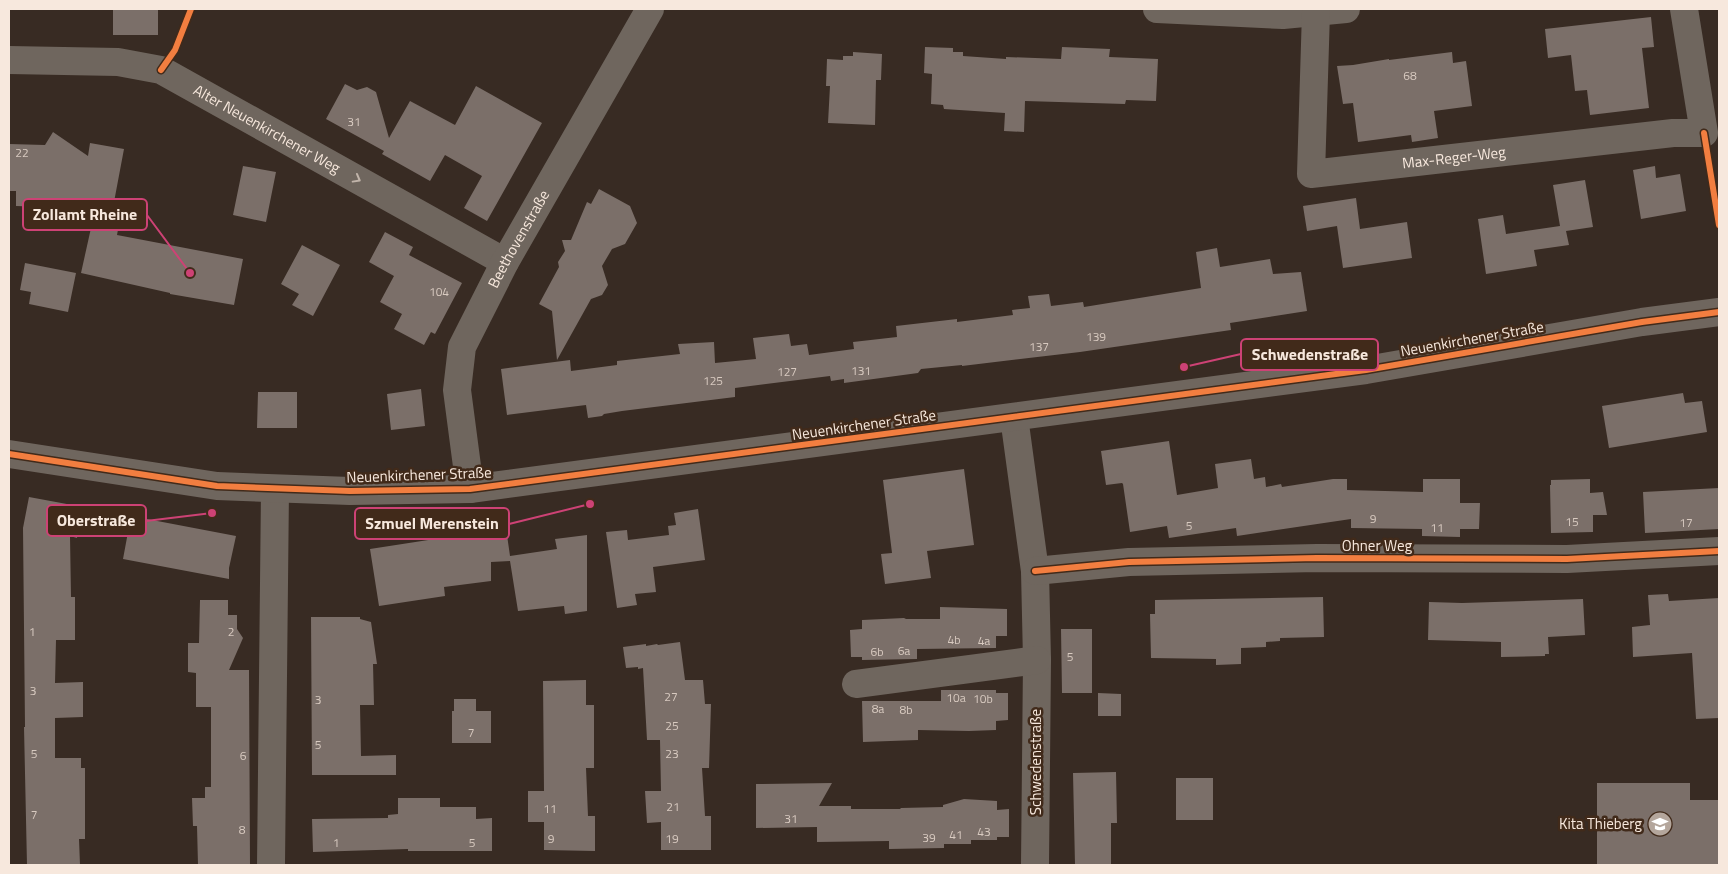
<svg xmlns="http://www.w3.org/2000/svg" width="1728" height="874" font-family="'Titillium Web',sans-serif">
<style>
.building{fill:#7b6f69}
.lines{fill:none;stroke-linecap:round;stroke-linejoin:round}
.street{stroke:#6f665e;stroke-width:28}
.secondary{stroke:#6f665e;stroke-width:28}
.cycleway-casing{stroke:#412a1a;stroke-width:9}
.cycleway{stroke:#f27e40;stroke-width:6}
.oneway{stroke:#c1b4aa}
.labels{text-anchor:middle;stroke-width:5;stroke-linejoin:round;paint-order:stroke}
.number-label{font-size:12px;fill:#d8cac0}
.street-label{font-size:15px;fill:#f7e8dd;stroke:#412a1a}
.poi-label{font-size:15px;fill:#f7e8dd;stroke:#412a1a;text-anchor:end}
.leader{fill:none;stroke:#cd4275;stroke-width:2}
.callout-dot{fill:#cd4275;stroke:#412a1a;stroke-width:2}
.callout{fill:#412a1a;stroke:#cd4275;stroke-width:2}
.callout-label{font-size:16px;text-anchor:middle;font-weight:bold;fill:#f7e8dd}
</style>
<rect width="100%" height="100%" fill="#382b23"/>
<!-- building -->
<path class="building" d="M113,9H158V35H113Z
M1651,17L1654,47L1642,48L1649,108L1590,115L1587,90L1575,91L1571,55L1548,58L1545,29Z
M925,47L953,48V52H963V56L1006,59V57L1061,59L1062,47L1110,49L1109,57L1158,59L1156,101L1126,100L1125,104L1025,101L1024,132L1004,131L1005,113L944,109L943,105L931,104L932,74L924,73Z
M853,52L882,54L881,80H876L875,125L828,123L830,86H826L827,59L843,60V56H853Z
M1452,52L1453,63L1466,61L1472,106L1434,111L1438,138L1412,142L1411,135L1358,142L1353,103L1343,104L1337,66L1353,65L1389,59V60Z
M345,84L357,90L367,87L376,92L389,138L410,101L455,125L476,86L542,123L487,221L464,208L482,176L445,155L430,181L382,154L384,151L326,119Z
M53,132L88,156L90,143L124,149L114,202L123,203L117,235L243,259L234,305L170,294V293L81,273L91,228L75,225L78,208L16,206V191H9V144L45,145Z
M243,166L276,172L266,222L233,215Z
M1655,166L1656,178L1680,174L1686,211L1641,219L1633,170Z
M1585,180L1593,227L1566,231L1569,245L1534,250L1537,266L1486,274L1478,219L1503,215L1506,234L1560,226L1553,185Z
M599,189L630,206L637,223L625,244L612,249L602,266L608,285L602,295L591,299L557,360L552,311L539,304L559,267L558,262L565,251L562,240H571L587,202L591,204Z
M1356,198L1360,229L1407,222L1412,258L1343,268L1337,226L1307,231L1303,206Z
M385,232L413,247L409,255L462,283L435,334L431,332L424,345L394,329L402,314L380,302L394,276L369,262Z
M302,245L340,265L313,316L292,305L299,294L281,284Z
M1217,248L1220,267L1270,259L1273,274L1301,272L1307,311L1230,323L1231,330L1080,352L962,366V365L921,369L918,373L844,383V379L831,381L830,376L735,388V397L622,411L604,414L602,416L588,418L586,405L507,415L501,369L570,360L571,371L617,365V361L680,354L678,344L714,342L715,363L756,359L753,338L789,334L791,346L807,344L809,355L854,349L853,342L897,337L896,326L957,319V322L1013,315L1012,310L1030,308L1028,296L1049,294L1051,306L1083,302L1084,307L1201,288L1196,252Z
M25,263L76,273L68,312L29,304L31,292L20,290Z
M421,389L425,426L391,430L387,394Z
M258,392H297V428H257Z
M1683,393L1685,403L1702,401L1707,432L1609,448L1602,406Z
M1169,441L1177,495L1218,488L1215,464L1251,459L1254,479L1265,477L1266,487L1281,484L1282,487L1333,479H1347V490L1423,492V479H1460V503H1480L1479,529H1460V537L1422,536V529L1351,528V519L1237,536L1236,528L1169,538L1167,526L1130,532L1123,484L1122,483L1106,485L1101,451Z
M964,469L974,545L927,551L931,578L885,584L881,554L892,553L883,480Z
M1590,479V493L1603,492L1607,515H1593V532L1551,533L1550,485H1551V480Z
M1719,488V529L1645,533L1643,492Z
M29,497L83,507L77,538L70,536L71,597H75V640H56L55,683L83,682V717L55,718V758H81V768H85V839H79L80,865H27L24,727H25L23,528Z
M698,509L705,560L653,567L656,592L635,594L637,605L617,608L606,532L627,530L628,540L669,535L668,526L676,525L674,513Z
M131,516L236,536L229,568V579L123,559Z
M506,528L510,556L557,549L555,539L587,535V611L565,614L564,606L518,611L510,561L491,562V581L444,587L445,596L379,606L370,549Z
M1668,594L1669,601L1719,598V718L1696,719L1692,653L1633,657L1632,627L1650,625L1648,595Z
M1323,597L1324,637L1280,638V641L1266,642V647L1241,648V664L1216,665V659L1151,658L1150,614H1155V600Z
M1583,599L1585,635L1548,637L1549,654H1545V656L1501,657V642L1428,640L1429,602L1462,603Z
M200,600H228V615H237V629L243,638L229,670H249L250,865H198L197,826H193L192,798H205V787H211V707H196V673L188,672V643H199Z
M940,607L1007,609V636H996V648L917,649V659L862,660V657H851L850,630L862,629V620L904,618L906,619H940Z
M311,617H360V619L371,622L377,664H373L374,705H360L361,756L396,755V775H312Z
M1061,629H1092V693H1062Z
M680,642L685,680H703L705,704H711L709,768H702L705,816H711V850H661V822L647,823L645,791H661L660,740H647L643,668L638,669V667L626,668L623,647L646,644V646L657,644L658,645Z
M586,680V705H594V768H586L588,816H595V851L544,850V822H528V791H544L543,681Z
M941,690H996V693H1008V720L996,721V730L969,731L918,730V740L863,742L862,701H941Z
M1098,693L1121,694V716H1098Z
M454,699H476V711H491V743H452V711H454Z
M1116,772L1117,823H1111V865H1075L1073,773Z
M1176,778H1213V820H1176Z
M832,783L819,806H851V809H900L901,808L943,807V805L964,799L997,801V810L1009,809V837H997V840H971V844H944V848L889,849V841L817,842V827L756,828V784Z
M1597,783H1690V800H1719V865H1597Z
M398,798H440V807H476V819L492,818V851H408V849L313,852L312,819L388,818V815L398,814Z"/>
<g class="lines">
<!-- street -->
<g class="street">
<path d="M1157,9L1283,15L1346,9"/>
<path id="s1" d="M1316,12L1311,174L1673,133H1704L1684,9"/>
<path id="s2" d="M9,60L118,62L161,70L505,262"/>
<path d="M1014,417L1035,571L1037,660L1035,865"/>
<path id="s3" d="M470,489L457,390L462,347L505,262L650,9"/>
<path d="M1035,571L1129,562L1317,558L1567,559L1719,551"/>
<path d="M856,684L1037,660"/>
<path d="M271,865L275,489"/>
</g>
<!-- secondary -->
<path class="secondary" d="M9,454L217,486L350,491L470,489L1366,370L1642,322L1719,312"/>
<defs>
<path id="cycleway" d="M161,70L175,50L191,9
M1704,133L1719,225
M9,454L217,486L350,491L470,489L1366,370L1642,322L1719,312
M1035,571L1129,562L1317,558L1567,559L1719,551"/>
</defs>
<!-- cycleway casing -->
<use href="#cycleway" class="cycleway-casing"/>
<!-- cycleway -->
<use href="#cycleway" class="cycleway"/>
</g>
<!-- one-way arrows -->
<defs><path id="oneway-chevron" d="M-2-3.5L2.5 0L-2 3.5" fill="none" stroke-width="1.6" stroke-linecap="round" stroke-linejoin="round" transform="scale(1.25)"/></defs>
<use class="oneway" href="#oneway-chevron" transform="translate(357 179) rotate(29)"/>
<!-- icons -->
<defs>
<symbol id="school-disc" viewBox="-11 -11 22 22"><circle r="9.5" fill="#b4a69c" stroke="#412a1a"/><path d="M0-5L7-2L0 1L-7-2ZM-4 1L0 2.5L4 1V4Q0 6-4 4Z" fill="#fff"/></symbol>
</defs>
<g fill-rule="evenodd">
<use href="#school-disc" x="1646" y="810" width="28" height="28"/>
</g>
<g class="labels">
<!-- number labels -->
<g class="number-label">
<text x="1410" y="80">68</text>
<text x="354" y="126">31</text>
<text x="22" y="157">22</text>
<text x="439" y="296">104</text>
<text x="1096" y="341">139</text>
<text x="1039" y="351">137</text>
<text x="861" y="375">131</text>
<text x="787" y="376">127</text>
<text x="713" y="385">125</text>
<text x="1373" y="523">9</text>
<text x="1572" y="526">15</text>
<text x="1686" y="527">17</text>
<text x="1189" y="530">5</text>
<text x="1437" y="532">11</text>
<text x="32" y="636">1</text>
<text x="231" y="636">2</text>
<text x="954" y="644">4b</text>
<text x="984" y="645">4a</text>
<text x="904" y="655">6a</text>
<text x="877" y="656">6b</text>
<text x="1070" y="661">5</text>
<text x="33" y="695">3</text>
<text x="671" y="701">27</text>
<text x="956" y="702">10a</text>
<text x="983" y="703">10b</text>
<text x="318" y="704">3</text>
<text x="878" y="713">8a</text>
<text x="906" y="714">8b</text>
<text x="672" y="730">25</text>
<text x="471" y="737">7</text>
<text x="318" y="749">5</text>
<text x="34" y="758">5</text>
<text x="672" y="758">23</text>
<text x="243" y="760">6</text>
<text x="673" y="811">21</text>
<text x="550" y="813">11</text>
<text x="34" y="819">7</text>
<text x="791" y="823">31</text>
<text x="242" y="834">8</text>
<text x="984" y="836">43</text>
<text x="956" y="839">41</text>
<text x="929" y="842">39</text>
<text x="551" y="843">9</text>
<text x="672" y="843">19</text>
<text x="336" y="847">1</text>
<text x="472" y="847">5</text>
</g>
<!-- street labels -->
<g class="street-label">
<text dy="5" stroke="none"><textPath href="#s2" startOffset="274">Alter Neuenkirchener Weg</textPath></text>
<text dy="5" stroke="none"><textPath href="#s1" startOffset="306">Max-Reger-Weg</textPath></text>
<text dy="5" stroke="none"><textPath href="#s3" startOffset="265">Beethovenstraße</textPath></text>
<text transform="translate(1472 339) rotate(-10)" y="5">Neuenkirchener Straße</text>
<text transform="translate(864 425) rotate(-8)" y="5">Neuenkirchener Straße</text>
<text transform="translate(419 475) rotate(-2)" y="5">Neuenkirchener Straße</text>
<text x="1377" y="551">Ohner Weg</text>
<text transform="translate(1036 762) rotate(-90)" y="5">Schwedenstraße</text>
</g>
<!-- poi labels -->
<g class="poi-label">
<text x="1642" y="829">Kita Thieberg</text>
</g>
</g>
<!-- callouts -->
<path class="leader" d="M190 273L147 215M1184 367L1241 354M212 513L146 521M590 504L509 524"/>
<g class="callout-dot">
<circle cx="190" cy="273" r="5"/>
<circle cx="1184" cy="367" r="5"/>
<circle cx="212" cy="513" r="5"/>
<circle cx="590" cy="504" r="5"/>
</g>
<g class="callout">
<rect x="23" y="199" width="124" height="31" rx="5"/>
<rect x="1241" y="339" width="137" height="31" rx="5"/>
<rect x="47" y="505" width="99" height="31" rx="5"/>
<rect x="355" y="508" width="154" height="31" rx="5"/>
</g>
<g class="callout-label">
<text x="85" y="220">Zollamt Rheine</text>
<text x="1310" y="360">Schwedenstraße</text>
<text x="96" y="526">Oberstraße</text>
<text x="432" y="529">Szmuel Merenstein</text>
</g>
<!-- border -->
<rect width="1728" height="874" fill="none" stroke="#f7e8dd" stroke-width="20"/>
</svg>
